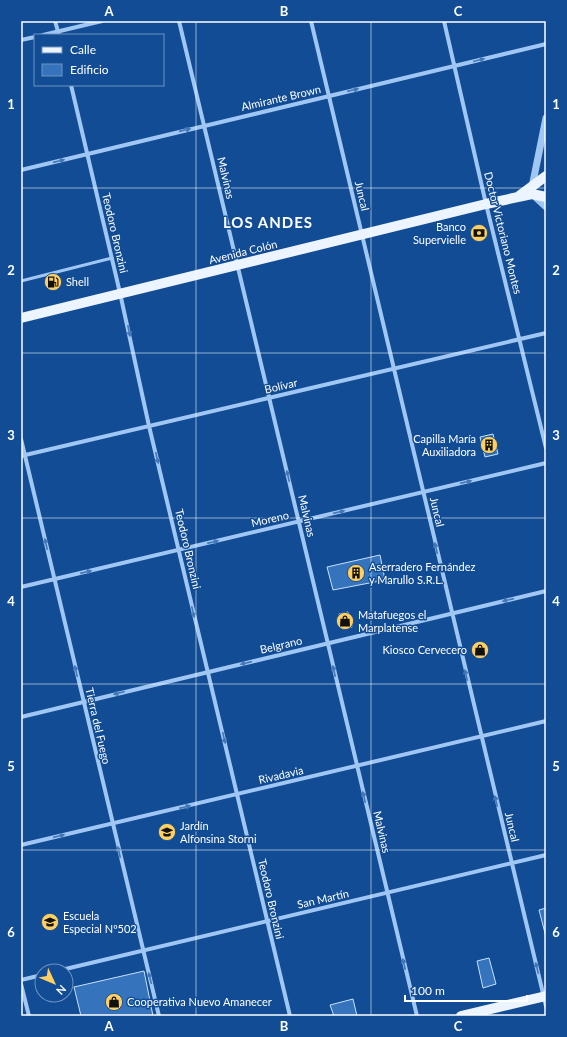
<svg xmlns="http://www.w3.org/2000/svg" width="567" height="1037" font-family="Lato,sans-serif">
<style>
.building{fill:#3574bc;stroke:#c7e1fd}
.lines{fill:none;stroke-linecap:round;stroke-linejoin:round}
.service{stroke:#a0c7f3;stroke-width:3}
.minor{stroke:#a0c7f3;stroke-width:4}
.tertiary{stroke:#a0c7f3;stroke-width:7}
.primary{stroke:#ecf4ff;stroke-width:10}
.oneway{fill:#4377b6}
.grid{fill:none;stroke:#fff;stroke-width:1;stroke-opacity:0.55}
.labels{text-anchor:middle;stroke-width:3;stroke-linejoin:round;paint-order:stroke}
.street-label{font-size:11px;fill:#fff;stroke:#114c95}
.poi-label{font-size:11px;fill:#fff;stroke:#114c95;text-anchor:start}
.district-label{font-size:15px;font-weight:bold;letter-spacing:1px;fill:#fff;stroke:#114c95}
.neatline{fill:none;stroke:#fff;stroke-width:1.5}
.grid-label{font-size:13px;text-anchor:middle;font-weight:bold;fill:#fff}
</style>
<rect width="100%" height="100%" fill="#114c95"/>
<!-- building -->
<path class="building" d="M493,434L498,454L485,457L480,437Z
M380,555L385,580L333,590L327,567Z
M348,612L352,627L342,629L339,614Z
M546,908V937L539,910Z
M489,958L496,984L483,988L477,961Z
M144,971L153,1016H81L74,987Z
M353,999L357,1016H334L330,1005Z"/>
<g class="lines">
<!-- service -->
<path class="service" d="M21,281L112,258"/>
<!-- minor -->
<path class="minor" d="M55,21L59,35
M179,21L417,1016
M311,21L546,1006
M444,21L486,204L546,448
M43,35L102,21
M21,40L35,37
M71,85L120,293L149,426L290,1016
M21,170L546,44
M21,439L159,1016
M21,456L546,333
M21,587L546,463
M21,717L546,591
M21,845L546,721
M57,971L546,855
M21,980L42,975
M21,984L29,1016"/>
<!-- tertiary -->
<path class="tertiary" d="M532,187L546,118
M532,194L546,207"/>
<!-- primary -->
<path class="primary" d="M519,196L546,176
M21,318L486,204L532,194L546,197
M461,1016L546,996"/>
</g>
<!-- one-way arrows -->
<defs><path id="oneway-solid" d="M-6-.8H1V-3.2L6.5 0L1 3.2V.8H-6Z"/></defs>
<g class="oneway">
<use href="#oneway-solid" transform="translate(479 60) rotate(-14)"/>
<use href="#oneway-solid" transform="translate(353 90) rotate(-13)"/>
<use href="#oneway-solid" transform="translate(185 130) rotate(-13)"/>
<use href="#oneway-solid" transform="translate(59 161) rotate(-13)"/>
<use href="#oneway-solid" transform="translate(129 331) rotate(78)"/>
<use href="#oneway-solid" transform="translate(157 458) rotate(77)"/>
<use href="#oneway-solid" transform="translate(288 476) rotate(-103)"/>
<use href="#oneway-solid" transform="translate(466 482) rotate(-13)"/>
<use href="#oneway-solid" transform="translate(339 512) rotate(-13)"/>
<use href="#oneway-solid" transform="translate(213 542) rotate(-13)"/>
<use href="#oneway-solid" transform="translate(46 544) rotate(-103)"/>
<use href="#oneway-solid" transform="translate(436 548) rotate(-103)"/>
<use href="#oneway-solid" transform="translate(86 572) rotate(-13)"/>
<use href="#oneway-solid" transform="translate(508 600) rotate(167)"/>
<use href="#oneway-solid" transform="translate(193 612) rotate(77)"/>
<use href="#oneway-solid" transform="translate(246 663) rotate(167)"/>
<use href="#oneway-solid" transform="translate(76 671) rotate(-103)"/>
<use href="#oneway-solid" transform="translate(334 671) rotate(-103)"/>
<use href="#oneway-solid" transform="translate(466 675) rotate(-103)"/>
<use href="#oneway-solid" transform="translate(119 693) rotate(166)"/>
<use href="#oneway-solid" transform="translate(224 738) rotate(77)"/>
<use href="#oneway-solid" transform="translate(364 797) rotate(-103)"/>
<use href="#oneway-solid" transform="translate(496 801) rotate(-103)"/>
<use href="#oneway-solid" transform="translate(185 807) rotate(-13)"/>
<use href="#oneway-solid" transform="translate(59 836) rotate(-13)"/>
<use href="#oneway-solid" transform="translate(119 852) rotate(-103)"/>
<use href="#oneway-solid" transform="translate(404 964) rotate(-103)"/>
<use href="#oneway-solid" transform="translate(537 968) rotate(-104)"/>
<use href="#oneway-solid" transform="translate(150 978) rotate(-104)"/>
</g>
<!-- grid -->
<path class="grid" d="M196,21V1016M371,21V1016M21,188H546M21,353H546M21,518H546M21,684H546M21,850H546"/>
<!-- icons -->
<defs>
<symbol id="bank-disc" viewBox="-11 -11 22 22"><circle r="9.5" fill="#ffcf62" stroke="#114c95"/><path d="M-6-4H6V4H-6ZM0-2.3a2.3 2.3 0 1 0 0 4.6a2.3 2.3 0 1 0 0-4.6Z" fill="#111"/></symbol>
<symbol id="fuel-disc" viewBox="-11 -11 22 22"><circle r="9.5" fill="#ffcf62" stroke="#114c95"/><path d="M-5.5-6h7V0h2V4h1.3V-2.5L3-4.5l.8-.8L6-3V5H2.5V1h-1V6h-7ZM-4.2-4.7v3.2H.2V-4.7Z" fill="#111"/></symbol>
<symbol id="building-disc" viewBox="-11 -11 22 22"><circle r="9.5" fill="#ffcf62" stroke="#114c95"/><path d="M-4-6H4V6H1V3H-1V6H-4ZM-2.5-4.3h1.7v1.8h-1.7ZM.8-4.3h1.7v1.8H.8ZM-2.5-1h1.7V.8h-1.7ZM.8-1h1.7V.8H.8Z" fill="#111"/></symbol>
<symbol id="shop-disc" viewBox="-11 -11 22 22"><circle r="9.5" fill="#ffcf62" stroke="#114c95"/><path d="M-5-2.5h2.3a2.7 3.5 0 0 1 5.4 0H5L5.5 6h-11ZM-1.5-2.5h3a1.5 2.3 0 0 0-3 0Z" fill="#111"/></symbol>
<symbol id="school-disc" viewBox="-11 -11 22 22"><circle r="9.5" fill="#ffcf62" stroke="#114c95"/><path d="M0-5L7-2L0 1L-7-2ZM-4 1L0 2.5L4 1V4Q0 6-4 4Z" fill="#111"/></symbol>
</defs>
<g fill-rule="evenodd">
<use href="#bank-disc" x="469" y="223" width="20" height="20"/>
<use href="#fuel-disc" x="43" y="272" width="20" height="20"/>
<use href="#building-disc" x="479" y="435" width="20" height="20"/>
<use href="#building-disc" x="346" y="563" width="20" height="20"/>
<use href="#shop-disc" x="335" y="611" width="20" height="20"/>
<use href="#shop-disc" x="470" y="640" width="20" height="20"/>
<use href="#school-disc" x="157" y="822" width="20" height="20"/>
<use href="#school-disc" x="40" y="912" width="20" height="20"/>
<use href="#shop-disc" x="104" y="992" width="20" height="20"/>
</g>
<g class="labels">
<!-- street labels -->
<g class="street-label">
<text transform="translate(281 98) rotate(-13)" y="4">Almirante Brown</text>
<text transform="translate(226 178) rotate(77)" y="4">Malvinas</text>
<text transform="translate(362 196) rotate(77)" y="4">Juncal</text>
<text transform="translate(115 233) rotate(77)" y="4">Teodoro Bronzini</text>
<text transform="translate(503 233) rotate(76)" y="4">Doctor Victoriano Montes</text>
<text transform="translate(243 252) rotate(-14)" y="4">Avenida Colón</text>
<text transform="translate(281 386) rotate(-13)" y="4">Bolívar</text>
<text transform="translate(437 512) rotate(77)" y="4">Juncal</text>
<text transform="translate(307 516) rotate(77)" y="4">Malvinas</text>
<text transform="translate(270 519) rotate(-13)" y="4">Moreno</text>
<text transform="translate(188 549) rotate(77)" y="4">Teodoro Bronzini</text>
<text transform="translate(281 645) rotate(-13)" y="4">Belgrano</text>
<text transform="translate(98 726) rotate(77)" y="4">Tierra del Fuego</text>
<text transform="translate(281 775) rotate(-13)" y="4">Rivadavia</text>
<text transform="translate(512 827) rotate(77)" y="4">Juncal</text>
<text transform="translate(382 832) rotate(77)" y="4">Malvinas</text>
<text transform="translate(271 899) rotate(77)" y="4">Teodoro Bronzini</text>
<text transform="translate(323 899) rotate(-13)" y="4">San Martín</text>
</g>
<!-- poi labels -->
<g class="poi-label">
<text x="466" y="231" text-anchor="end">Banco<tspan x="466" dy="13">Supervielle</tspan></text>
<text x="66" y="286">Shell</text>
<text x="476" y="443" text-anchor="end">Capilla María<tspan x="476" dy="13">Auxiliadora</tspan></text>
<text x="369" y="571">Aserradero Fernández<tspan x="369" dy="13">y Marullo S.R.L.</tspan></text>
<text x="358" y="619">Matafuegos el<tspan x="358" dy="13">Marplatense</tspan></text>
<text x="467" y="654" text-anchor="end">Kiosco Cervecero</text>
<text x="180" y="830">Jardín<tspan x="180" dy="13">Alfonsina Storni</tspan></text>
<text x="63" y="920">Escuela<tspan x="63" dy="13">Especial Nº502</tspan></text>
<text x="127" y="1006">Cooperativa Nuevo Amanecer</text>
</g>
<!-- district labels -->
<g class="district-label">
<text x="268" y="228">LOS ANDES</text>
</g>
</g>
<!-- border -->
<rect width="567" height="1037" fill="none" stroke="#114c95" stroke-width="44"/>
<!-- legend -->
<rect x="34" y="34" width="130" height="52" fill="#114c95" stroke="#7094bf"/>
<rect x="42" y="47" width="20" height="6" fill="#ecf4ff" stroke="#7094bf"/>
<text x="70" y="54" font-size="12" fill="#ffffff">Calle</text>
<rect x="42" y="64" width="20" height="12" fill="#3574bc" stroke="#7094bf"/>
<text x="70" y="74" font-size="12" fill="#ffffff">Edificio</text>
<!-- north arrow -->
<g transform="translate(54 983) rotate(134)"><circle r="19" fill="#114c95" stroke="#7094bf"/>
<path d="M0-3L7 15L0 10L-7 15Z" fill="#ffcf62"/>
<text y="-6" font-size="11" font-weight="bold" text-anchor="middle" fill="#ffffff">N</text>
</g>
<!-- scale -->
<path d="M405 995v6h122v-6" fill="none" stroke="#ffffff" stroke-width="2"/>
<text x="411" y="995" font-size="12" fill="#ffffff" stroke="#114c95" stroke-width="3" paint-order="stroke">100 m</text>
<rect x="22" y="22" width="523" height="993" class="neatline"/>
<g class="grid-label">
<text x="109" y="16">A</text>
<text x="284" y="16">B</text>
<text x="458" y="16">C</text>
<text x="11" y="109">1</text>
<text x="556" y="109">1</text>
<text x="11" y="275">2</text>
<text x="556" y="275">2</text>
<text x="11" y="440">3</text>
<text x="556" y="440">3</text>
<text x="11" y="606">4</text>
<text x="556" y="606">4</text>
<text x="11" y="771">5</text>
<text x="556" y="771">5</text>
<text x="11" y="937">6</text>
<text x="556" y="937">6</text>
<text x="109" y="1031">A</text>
<text x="284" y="1031">B</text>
<text x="458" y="1031">C</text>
</g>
</svg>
